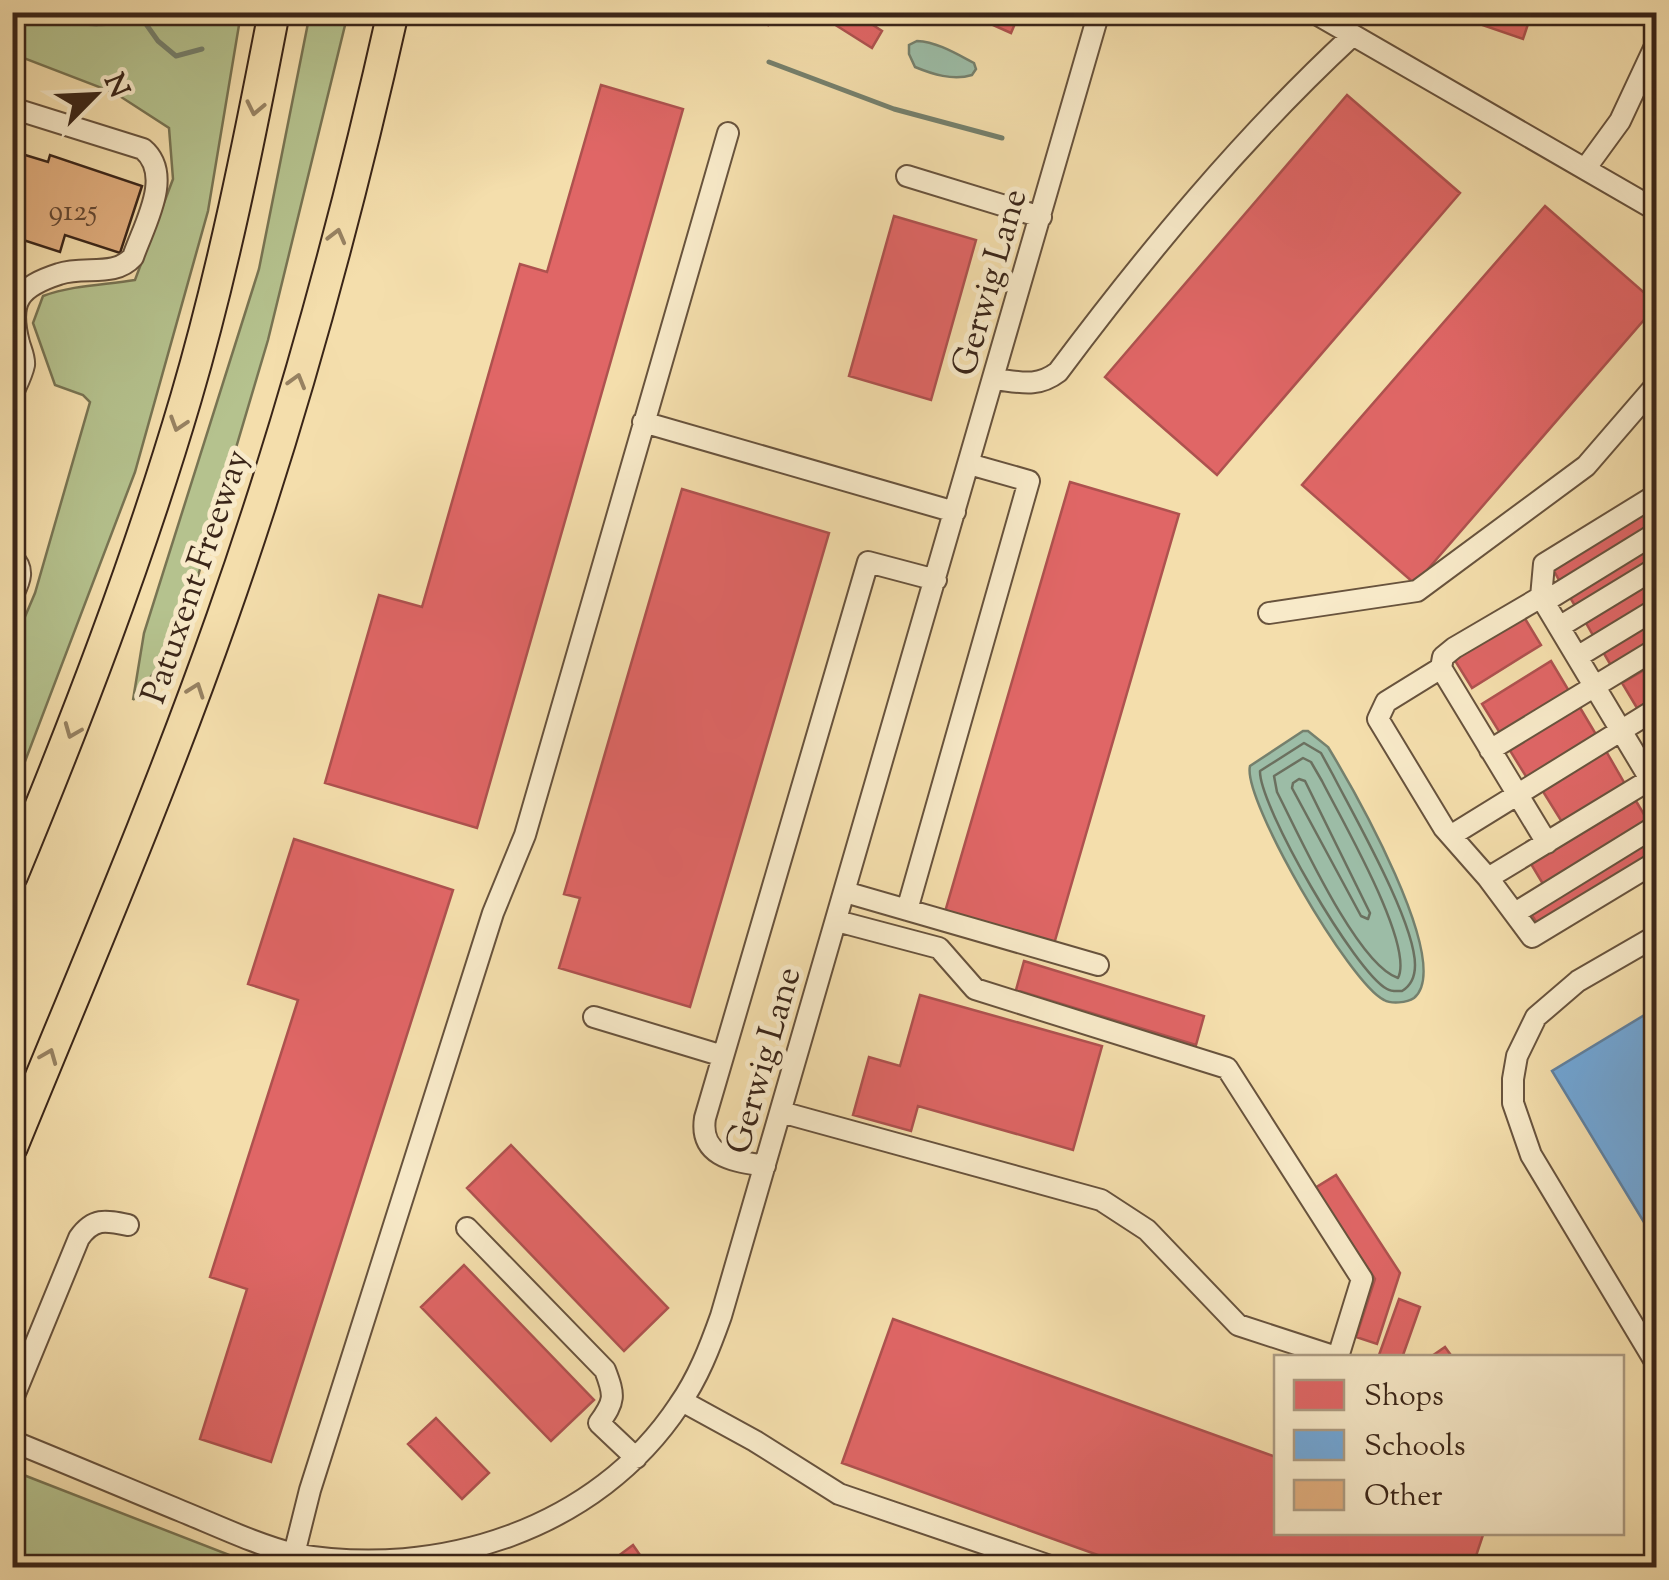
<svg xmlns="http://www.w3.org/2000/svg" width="1669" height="1580" font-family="'Sorts Mill Goudy',serif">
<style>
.green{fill:#b5c28e;stroke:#787453;stroke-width:2.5}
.water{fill:#9cbca6;stroke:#75806d;stroke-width:2.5}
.shops{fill:#e06666;stroke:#ae524f;stroke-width:2.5}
.schools{fill:#6fa8dc;stroke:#5f81a1;stroke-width:2.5}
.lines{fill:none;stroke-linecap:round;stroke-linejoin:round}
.shore{stroke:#6b705f;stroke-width:2.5}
.stream{stroke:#75806d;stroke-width:5}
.building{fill:#e0ad7d;stroke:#3a2518;stroke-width:2.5}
.minor-casing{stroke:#68533d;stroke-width:24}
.highway-casing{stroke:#3a2518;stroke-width:34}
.minor{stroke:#f8eac9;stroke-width:20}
.highway{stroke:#f4deac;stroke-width:30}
.oneway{stroke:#978262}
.labels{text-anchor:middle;stroke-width:10;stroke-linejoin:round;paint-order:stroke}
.number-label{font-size:30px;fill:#644731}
.street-label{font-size:35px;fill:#3a2518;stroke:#f8eac9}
</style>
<rect width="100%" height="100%" fill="#f4deac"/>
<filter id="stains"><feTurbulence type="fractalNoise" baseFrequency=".002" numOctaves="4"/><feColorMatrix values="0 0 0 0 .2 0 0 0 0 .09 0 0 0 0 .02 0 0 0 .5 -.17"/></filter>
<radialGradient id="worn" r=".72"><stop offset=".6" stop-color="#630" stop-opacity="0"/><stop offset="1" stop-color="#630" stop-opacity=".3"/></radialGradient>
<!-- green -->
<path class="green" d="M13,13H241L208,211L135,472L13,793V645L35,593L90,402L83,395L55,385L33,323L43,296C73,285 104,285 135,280L173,179L169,128L115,93L13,54Z
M310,13H348L268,340L179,640L133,700L144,633L259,269Z
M21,1474L260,1567H13V1492Z"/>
<!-- water -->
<path class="water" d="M917,41C937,42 955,53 974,63L976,69L972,75C953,81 932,74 915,67L909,54V45Z
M1303,731H1308L1328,747C1351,785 1455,964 1414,998C1407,1003 1391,1004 1384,1000C1350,984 1242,799 1250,766Z"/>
<!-- shops -->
<path class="shops" d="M749,12H776L768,25Z
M815,12H853L882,31L872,48Z
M964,12H1020L1011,33Z
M1461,12H1540L1539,18L1529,21L1523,39L1459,17Z
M601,85L683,109L477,828L325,783L379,595L422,607L520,264L547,272Z
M1347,95L1460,193L1217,475L1105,377Z
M1545,206L1656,303V306L1415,584L1302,485Z
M894,216L976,240L931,400L849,376Z
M1070,482L1179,514L1054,944L945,912Z
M682,489L829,533L690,1007L559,968L580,898L564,894Z
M1656,505V523L1560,582L1553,569Z
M1656,543V560L1577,609L1569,596Z
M1656,580V600L1594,637L1586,623Z
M1524,617L1541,645L1472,688L1454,659Z
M1656,620V642L1613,669L1603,652Z
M1551,661L1569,691L1500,733L1482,704Z
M1656,663V697L1637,708L1622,683Z
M1579,706L1597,736L1527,778L1509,749Z
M1606,751L1625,784L1562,822L1542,790Z
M1636,801L1648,821L1543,884L1531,864Z
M1656,838V854L1539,926L1531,914Z
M294,839L453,890L271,1462L200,1439L247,1289L210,1277L298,1000L248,984Z
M1024,961L1204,1016L1196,1045L1016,990Z
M920,995L1102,1046L1073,1150L918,1106L911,1131L853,1115L869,1057L900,1066Z
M511,1145L668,1308L624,1351L467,1188Z
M1336,1175L1400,1273L1377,1344L1356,1337L1375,1279L1315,1188Z
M464,1265L594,1400L551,1441L421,1307Z
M1399,1299L1420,1307L1402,1358H1384L1379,1355Z
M893,1319L1276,1457V1532H1484L1472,1568H1134L842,1463Z
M1445,1347L1453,1358H1429Z
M436,1418L489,1473L462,1499L408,1444Z
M633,1545L649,1568H602Z"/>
<!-- schools -->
<path class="schools" d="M1656,1008V1242L1552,1071Z"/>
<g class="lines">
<!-- shore -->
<path class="shore" d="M1304,743L1321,753L1333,775C1354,816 1415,922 1415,965C1415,976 1412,985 1402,991C1397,991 1392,992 1387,989C1355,972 1259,806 1260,771Z
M1303,758L1311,762L1322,781C1340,817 1415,945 1398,978C1357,965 1298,833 1277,792L1274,776Z
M1299,779L1305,781L1370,913L1368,919L1361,916L1292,788L1293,783Z"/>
<!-- stream -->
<path class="stream" d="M57,12C84,30 111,24 141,17L158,41L176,56L202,49
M769,62L894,109L1002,138"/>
</g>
<!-- building -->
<path class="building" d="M12,151L48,162L50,155L142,186L120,253L65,235L60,252L14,237L12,240Z"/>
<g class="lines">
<defs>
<path id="minor" d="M1313,12L1656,210
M12,108L143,149C174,175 144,225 133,257C114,278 84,265 59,274C19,287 8,301 19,343C21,350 25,358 24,365C22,375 16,386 12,395
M1585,169L1620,121L1656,44
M907,176L1041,217
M995,379C1020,382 1037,388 1058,372C1147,253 1243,137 1352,36
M643,422L955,512
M1656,495L1544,564L1541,597L1454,648L1443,657L1441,668L1386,702L1378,719L1444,828L1488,878L1532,937L1656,862
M12,557C26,570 19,582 12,597
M1541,597L1656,789
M1544,602L1656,533
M1269,613L1417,591L1586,466L1656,385
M1559,627L1656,568
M1577,657L1656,609
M1441,668L1547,843
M1490,750L1656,649
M1452,835L1656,709
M1488,878L1656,776
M845,892L1098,965
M907,910L1029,481L969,464
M1515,913L1656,826
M837,921L939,948L975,989L1227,1068L1362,1279L1338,1357
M1656,936L1578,981L1536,1017L1517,1056L1513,1079V1103L1531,1155L1656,1363
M594,1017L723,1056
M781,1112L1101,1200L1147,1230L1238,1325L1339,1358
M765,1166C736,1161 699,1158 705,1118L868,562L936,580
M467,1228L605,1370C615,1396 615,1401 599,1423L636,1458
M12,1401L79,1238C93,1218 105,1220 128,1225
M682,1401L755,1441L839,1494L1056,1568
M12,1441C69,1464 125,1488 181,1511C218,1526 255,1544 294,1554C439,1580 597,1529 679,1405C698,1378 710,1347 721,1316L1099,12
M294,1554L310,1490L493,913L525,835L728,133"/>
<path id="highway" d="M12,876C77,719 138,561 186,398C223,272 249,142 274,12
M12,1147C84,971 159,797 222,618C292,420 347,217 393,12"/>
</defs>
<!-- minor casing -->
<use href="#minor" class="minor-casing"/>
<!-- highway casing -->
<use href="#highway" class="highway-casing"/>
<!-- minor -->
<use href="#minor" class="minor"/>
<!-- highway -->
<use href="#highway" class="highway"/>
</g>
<!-- one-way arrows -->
<defs><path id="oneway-chevron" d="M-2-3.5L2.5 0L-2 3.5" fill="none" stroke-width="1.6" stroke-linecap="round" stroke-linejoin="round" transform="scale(2.5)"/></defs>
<g class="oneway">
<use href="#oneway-chevron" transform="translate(255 108) rotate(102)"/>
<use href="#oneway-chevron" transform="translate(337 236) rotate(-75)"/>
<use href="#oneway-chevron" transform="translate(297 381) rotate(-74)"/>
<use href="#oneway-chevron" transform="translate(178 424) rotate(108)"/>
<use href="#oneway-chevron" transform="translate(196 690) rotate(-70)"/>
<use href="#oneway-chevron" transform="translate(72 731) rotate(112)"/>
<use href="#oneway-chevron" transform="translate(49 1056) rotate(-68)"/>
</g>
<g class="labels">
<!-- number labels -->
<g class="number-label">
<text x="73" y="220">9125</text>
</g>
<!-- street labels -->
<g class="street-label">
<text transform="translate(988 282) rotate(-74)" y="12">Gerwig Lane</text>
<text transform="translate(194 576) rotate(-71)" y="12">Patuxent Freeway</text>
<text transform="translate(762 1060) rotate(-74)" y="12">Gerwig Lane</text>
</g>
</g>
<!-- margin -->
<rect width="1669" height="1580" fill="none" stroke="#f4deac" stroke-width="50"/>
<rect x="15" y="15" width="1639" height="1550" fill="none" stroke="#3a2518" stroke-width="5"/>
<rect x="25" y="25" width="1619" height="1530" fill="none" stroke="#3a2518" stroke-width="2.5"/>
<!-- legend -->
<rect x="1274" y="1355" width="350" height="180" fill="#f8eac9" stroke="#ac9b82" stroke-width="2.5"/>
<rect x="1294" y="1380" width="50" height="30" fill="#e06666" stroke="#ac9b82" stroke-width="2.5"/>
<text x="1364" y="1405" font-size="30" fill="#3a2518">Shops</text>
<rect x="1294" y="1430" width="50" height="30" fill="#6fa8dc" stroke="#ac9b82" stroke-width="2.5"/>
<text x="1364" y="1455" font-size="30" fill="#3a2518">Schools</text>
<rect x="1294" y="1480" width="50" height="30" fill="#e0ad7d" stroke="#ac9b82" stroke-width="2.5"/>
<text x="1364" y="1505" font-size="30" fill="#3a2518">Other</text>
<!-- north arrow -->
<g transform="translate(95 95) rotate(66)" stroke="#f8eac9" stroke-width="8" paint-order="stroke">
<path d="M0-8L18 38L0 25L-18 38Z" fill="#3a2518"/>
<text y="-15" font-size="28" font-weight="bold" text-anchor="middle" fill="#3a2518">N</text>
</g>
<rect width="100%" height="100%" filter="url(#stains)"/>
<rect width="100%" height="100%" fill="url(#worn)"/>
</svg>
